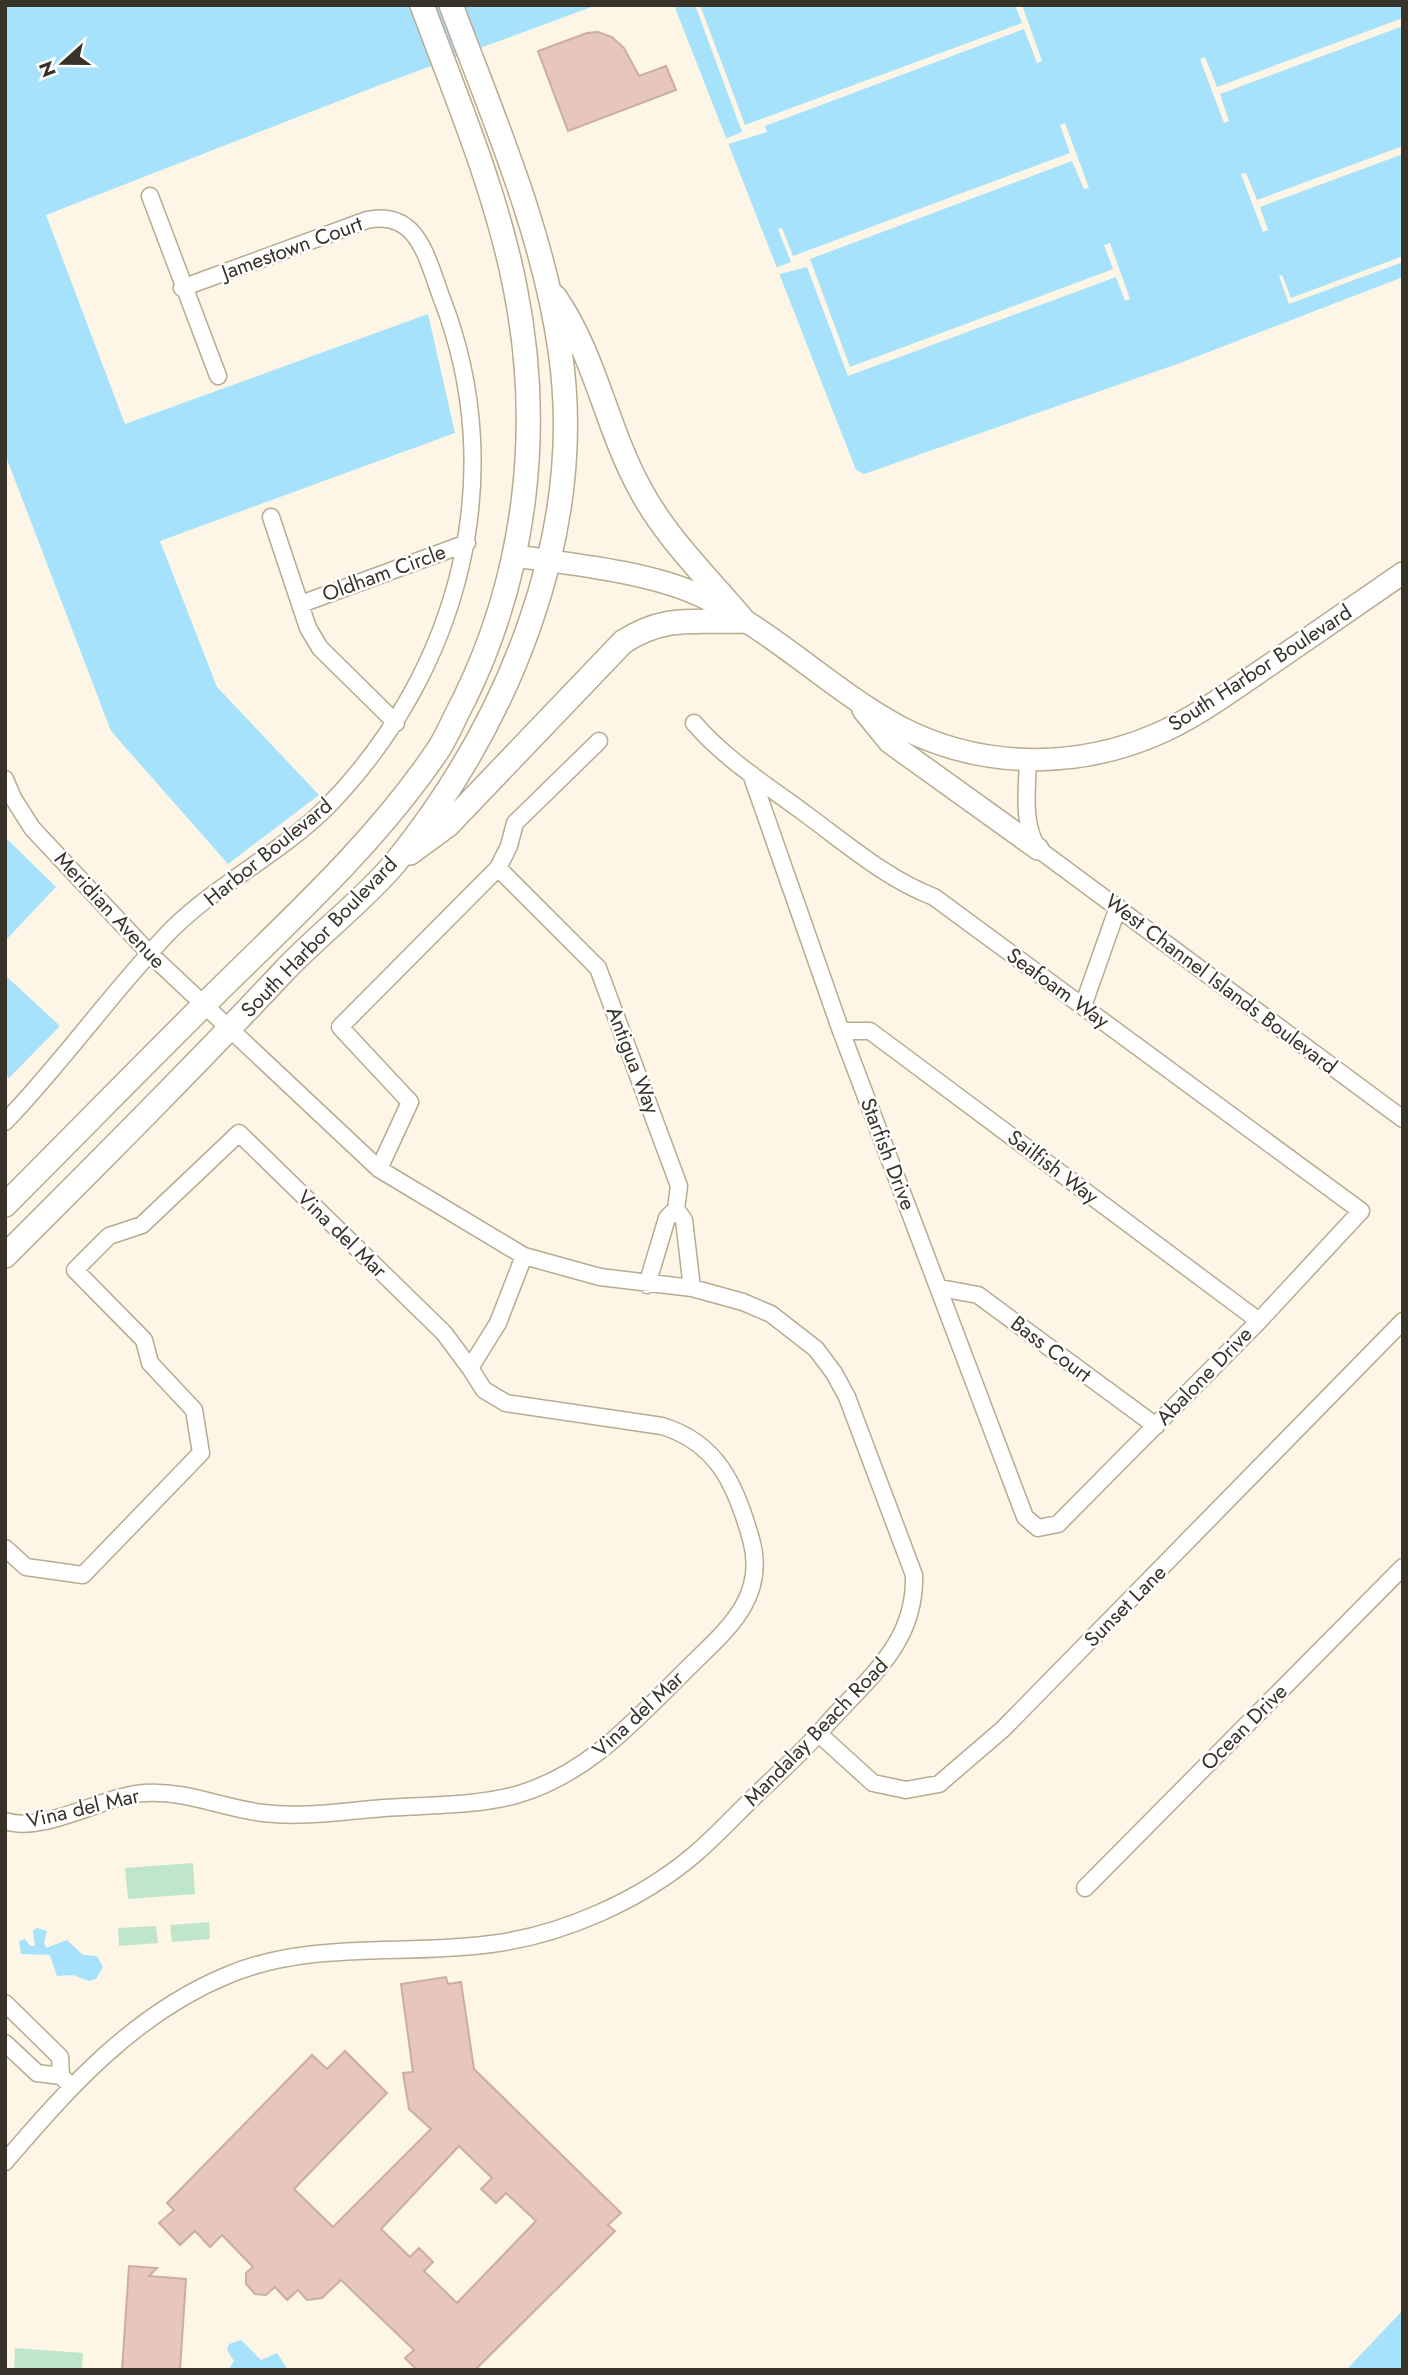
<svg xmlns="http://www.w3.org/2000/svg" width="1408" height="2375" font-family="Jost,sans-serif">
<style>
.green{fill:#bfe6c9}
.water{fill:#a6e2fc}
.pier{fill:#fdf5e5}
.building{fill:#e7c7bc;stroke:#ccada2;stroke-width:2;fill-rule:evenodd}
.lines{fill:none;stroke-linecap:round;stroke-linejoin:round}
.minor-casing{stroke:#b8ab91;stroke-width:19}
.tertiary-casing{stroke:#b8ab91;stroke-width:24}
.secondary-casing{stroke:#b8ab91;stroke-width:26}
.minor{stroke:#fff;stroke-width:16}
.tertiary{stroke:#fff;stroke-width:21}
.secondary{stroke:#fff;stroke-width:23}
.labels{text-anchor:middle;stroke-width:5;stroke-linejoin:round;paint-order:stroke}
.street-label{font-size:21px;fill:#383328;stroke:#fff}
</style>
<rect width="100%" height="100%" fill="#fdf5e5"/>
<!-- green -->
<path class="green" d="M193,1863L195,1894L128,1899L125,1868Z
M209,1922L210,1939L172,1942L170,1925Z
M156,1926L158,1943L119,1946L118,1928Z
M15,2348L83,2353L82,2370H14Z"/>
<!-- water -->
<path class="water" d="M5,5H597L385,83L46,215L125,424L428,314L455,433L160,541L217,687L319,795L228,864L111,731L5,454Z
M674,5H1403V277L1180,363L864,474L856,470Z
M6,838L56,887L5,941V839Z
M5,975L60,1026L9,1078L5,1074Z
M37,1928L47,1931L44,1943L46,1948L67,1940L83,1955L97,1956L103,1967L96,1979L89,1981L73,1975L57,1976L50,1955L21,1954L19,1941L25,1939L30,1946H35L33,1931Z
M1403,2310V2370H1346Z
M241,2340L261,2360L277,2353L288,2370H228L234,2361L227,2350L229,2344Z"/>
<!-- pier -->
<path class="pier" d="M695,5H700L745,125L1022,23L1015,5H1022L1042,61L1037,63L1024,29L765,126L767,132L725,145L723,140L742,132Z
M1403,18V26L1220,94L1229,121L1224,123L1200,59L1205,57L1217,87Z
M1065,123L1089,188L1084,189L1072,161L810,259L850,367L1113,269L1104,245L1110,243L1130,299L1125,301L1116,277L848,376L807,267L776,275L773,269L791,262L778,229L782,228L793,256L1070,153L1060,125Z
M1403,146V154L1260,207L1268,230L1263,232L1241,174L1246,173L1257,200Z
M1403,256V262L1289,304L1279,276L1282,275L1291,298Z"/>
<!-- building -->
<path class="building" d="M598,32L612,37L624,48L639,76L666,66L676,90L568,131L538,51L587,33Z
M446,1977L448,1984L461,1982L474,2069L621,2213L608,2225L615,2231L475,2370H417L405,2358L414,2350L341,2280L322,2298L307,2300L298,2290L287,2300L275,2287L266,2295L255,2294L246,2284V2273L253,2267L222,2235L210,2247L195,2231L180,2245L159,2223L174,2210L167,2203L312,2055L327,2069L345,2051L387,2093L294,2189L333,2227L431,2129L409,2109L403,2073L413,2072L401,1984ZM459,2146L492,2178L481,2189L496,2203L506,2193L536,2221L457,2303L424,2271L433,2262L419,2248L410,2257L381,2229Z
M129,2266L157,2268L149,2276L186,2279L180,2370H122Z"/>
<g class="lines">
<defs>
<path id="minor" d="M150,196L218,376
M271,517L308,628L320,648L396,723
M301,604L467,543
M694,723C726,760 768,786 807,815C848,845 887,879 934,897L1361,1211L1259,1321L1058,1524L1038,1528L1025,1517L841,1031L751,774
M1028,761C1027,791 1022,823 1038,849L1403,1119
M5,779L13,798L32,828L150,954L379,1169L524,1256L600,1277L692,1288L743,1302L771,1314L816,1349L834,1373L847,1397L914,1575C916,1643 869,1677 827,1724C806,1749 781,1771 758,1793C737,1813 717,1835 695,1854C641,1900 563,1935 491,1944C405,1956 311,1940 228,1975C135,2013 69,2087 5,2162
M498,868L598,968L679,1186L676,1209L684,1220L692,1288
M1083,1006L1118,907
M841,1031H870L1259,1321
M5,1122C64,1061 113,990 172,929C219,883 281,853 328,806C459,671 511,477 442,299C427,260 419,209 367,220L182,288
M379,1169L410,1102L340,1027L498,868L509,846L515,823L599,741
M647,1285L667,1218L676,1209
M940,1288L978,1295L1156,1426
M5,1548L26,1567L83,1575L201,1453L194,1410L150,1363L144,1340L75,1270L109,1236L142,1225L239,1133L444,1333L470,1368
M819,1734L873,1783L906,1790L939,1784L1003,1729L1403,1321
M5,1821C43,1834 103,1796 144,1793C185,1790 222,1808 263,1813C303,1818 345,1811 384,1808C428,1805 474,1806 516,1795C590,1774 639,1716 692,1664C729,1628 767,1596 751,1539C736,1486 718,1443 662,1426L506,1403L484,1390L470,1368L498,1323L524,1256
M1085,1888L1403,1567
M5,2003L60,2057L61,2076
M5,2043L37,2073L61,2076L68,2083"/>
<path id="tertiary" d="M515,556C571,564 651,572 701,596C773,630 830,689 900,727C979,768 1073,770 1155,735C1191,720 1223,697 1255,675C1305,641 1353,607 1403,573
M863,710L889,742L1038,849"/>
<path id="secondary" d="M555,297C595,355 606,426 639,487C665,537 708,578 744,621
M410,853L448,825L623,642C666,614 696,623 744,621
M5,1205C75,1135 144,1064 214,995C293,917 376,842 438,750C448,735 455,716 464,700C527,572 543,426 515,287C496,190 456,97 422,5
M5,1256C99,1162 193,1068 284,971C319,934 363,901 395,863C509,722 587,533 560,350C543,231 493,117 451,5"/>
</defs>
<!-- minor casing -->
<use href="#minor" class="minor-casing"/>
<!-- tertiary casing -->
<use href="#tertiary" class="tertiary-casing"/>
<!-- secondary casing -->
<use href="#secondary" class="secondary-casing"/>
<!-- minor -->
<use href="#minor" class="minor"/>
<!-- tertiary -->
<use href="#tertiary" class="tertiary"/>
<!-- secondary -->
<use href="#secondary" class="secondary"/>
</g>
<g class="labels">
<!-- street labels -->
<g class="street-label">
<text transform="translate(292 248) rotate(-20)" y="7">Jamestown Court</text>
<text transform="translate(384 573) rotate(-20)" y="7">Oldham Circle</text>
<text transform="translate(1260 668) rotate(-33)" y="7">South Harbor Boulevard</text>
<text transform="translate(268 852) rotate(-39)" y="7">Harbor Boulevard</text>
<text transform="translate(110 910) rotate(47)" y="7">Meridian Avenue</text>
<text transform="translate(319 937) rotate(-46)" y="7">South Harbor Boulevard</text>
<text transform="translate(1221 984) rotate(37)" y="7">West Channel Islands Boulevard</text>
<text transform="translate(1058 988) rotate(36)" y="7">Seafoam Way</text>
<text transform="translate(633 1060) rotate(69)" y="7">Antigua Way</text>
<text transform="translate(888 1154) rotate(69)" y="7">Starfish Drive</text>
<text transform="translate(1053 1167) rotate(37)" y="7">Sailfish Way</text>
<text transform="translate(342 1234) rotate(44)" y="7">Vina del Mar</text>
<text transform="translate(1051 1349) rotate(37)" y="7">Bass Court</text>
<text transform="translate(1204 1376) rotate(-46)" y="7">Abalone Drive</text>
<text transform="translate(1125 1606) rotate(-45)" y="7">Sunset Lane</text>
<text transform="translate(638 1714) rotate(-43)" y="7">Vina del Mar</text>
<text transform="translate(1244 1727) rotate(-45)" y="7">Ocean Drive</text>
<text transform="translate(816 1732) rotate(-46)" y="7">Mandalay Beach Road</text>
<text transform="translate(83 1808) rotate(-13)" y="7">Vina del Mar</text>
</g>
</g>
<!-- border -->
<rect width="1408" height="2375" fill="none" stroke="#383328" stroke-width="14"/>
<!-- north arrow -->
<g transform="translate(63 63) rotate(249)" stroke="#ffffff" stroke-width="5" paint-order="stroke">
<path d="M0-5L12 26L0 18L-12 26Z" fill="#383328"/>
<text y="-10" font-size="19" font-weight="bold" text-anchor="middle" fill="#383328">N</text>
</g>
</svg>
